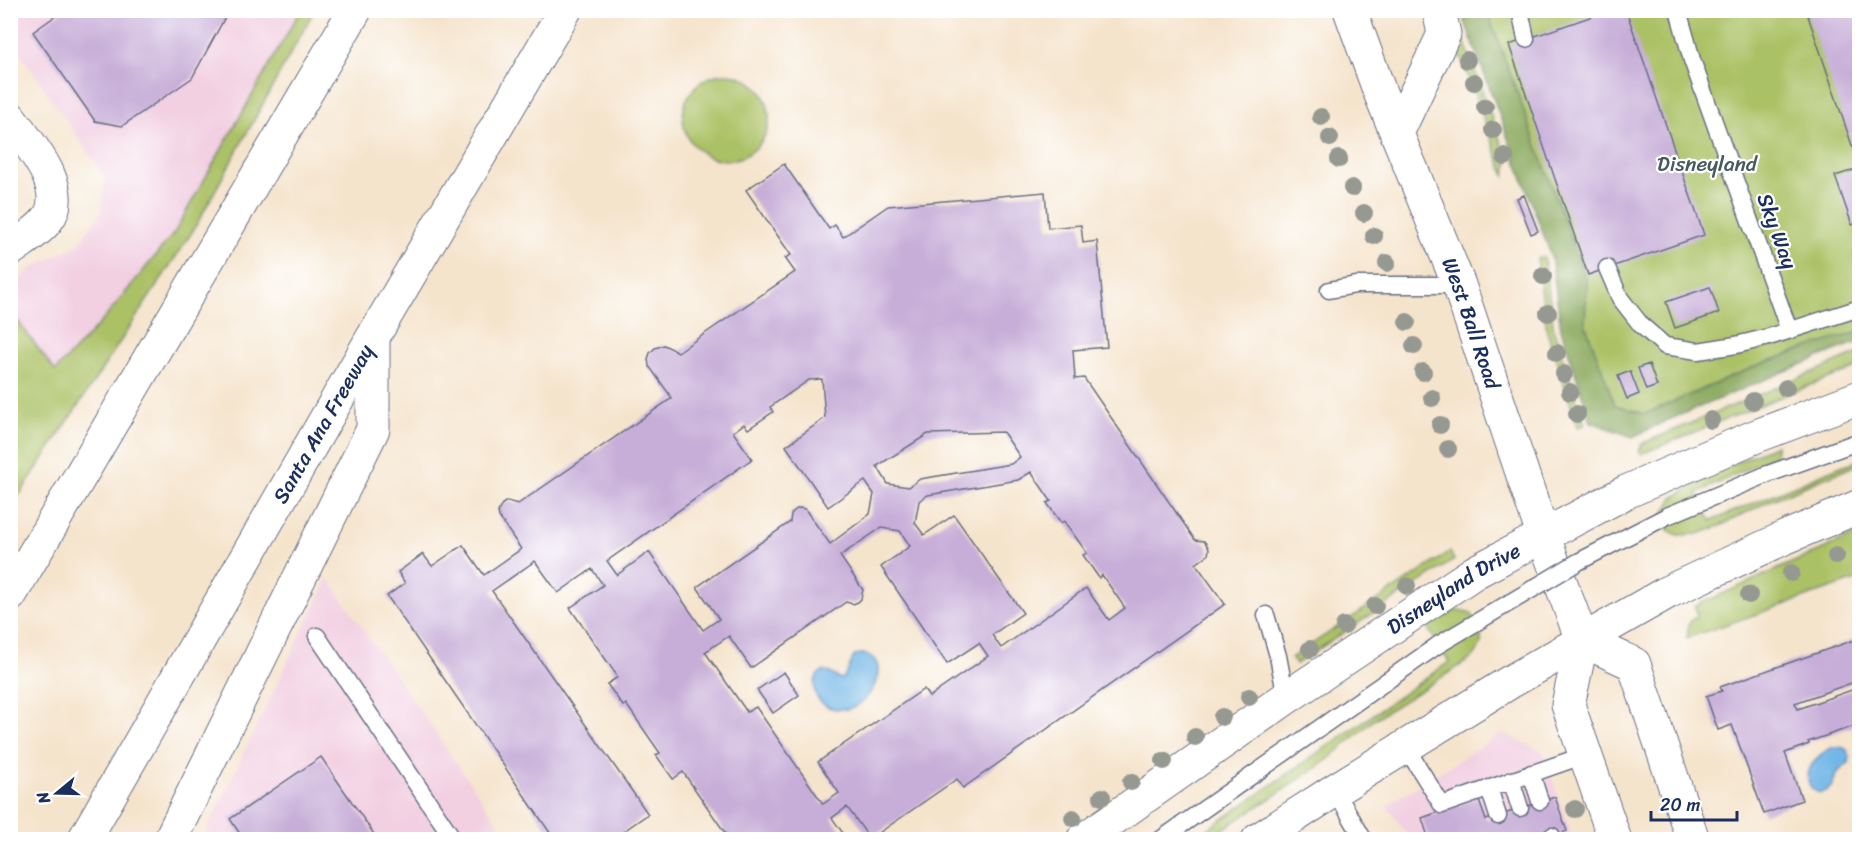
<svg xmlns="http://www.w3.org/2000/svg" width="1870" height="850" font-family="Sriracha,sans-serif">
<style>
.built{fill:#f2cfe1}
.green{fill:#abc165;stroke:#637862;stroke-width:1.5}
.forest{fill:#88a75a;stroke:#526b5c;stroke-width:1.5}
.water{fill:#6fb5e6;stroke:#4572a2;stroke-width:1.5}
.building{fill:#c7aed8;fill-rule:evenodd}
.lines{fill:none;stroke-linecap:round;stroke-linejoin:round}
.lane-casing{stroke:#676e84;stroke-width:19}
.street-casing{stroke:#676e84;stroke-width:35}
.secondary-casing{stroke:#676e84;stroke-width:35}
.primary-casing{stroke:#676e84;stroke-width:35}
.highway-casing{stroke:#676e84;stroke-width:35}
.lane{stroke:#fff;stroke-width:16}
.street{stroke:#fff;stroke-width:33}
.secondary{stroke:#fff;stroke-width:33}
.primary{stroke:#fff;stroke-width:33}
.highway{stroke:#fff;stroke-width:33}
.lane-bridge-casing{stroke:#676e84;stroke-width:19;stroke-linecap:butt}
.lane-bridge{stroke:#fff;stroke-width:16}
.tree{fill:#959991}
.labels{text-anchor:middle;stroke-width:4.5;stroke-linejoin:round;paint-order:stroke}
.park-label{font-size:21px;fill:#465b60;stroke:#fff}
.street-label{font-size:21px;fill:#1b2f5e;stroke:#fff}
</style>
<rect width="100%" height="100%" fill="#fff"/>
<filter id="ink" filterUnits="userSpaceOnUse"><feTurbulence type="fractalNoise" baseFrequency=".0167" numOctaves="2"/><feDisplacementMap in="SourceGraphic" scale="12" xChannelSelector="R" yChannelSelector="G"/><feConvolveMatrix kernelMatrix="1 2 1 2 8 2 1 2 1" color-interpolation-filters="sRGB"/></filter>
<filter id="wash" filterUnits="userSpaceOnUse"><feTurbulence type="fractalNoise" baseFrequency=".008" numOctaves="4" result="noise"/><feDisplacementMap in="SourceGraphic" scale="24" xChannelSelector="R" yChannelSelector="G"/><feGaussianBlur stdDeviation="1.35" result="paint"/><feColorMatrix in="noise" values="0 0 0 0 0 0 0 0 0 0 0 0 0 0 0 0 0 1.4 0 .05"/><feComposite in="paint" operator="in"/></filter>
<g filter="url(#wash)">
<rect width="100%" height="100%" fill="#f5e4cc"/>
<!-- built -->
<path class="built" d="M10,11H300L174,233L104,319L54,371L11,312V285L35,266L78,245L101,211L105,178L11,40Z
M328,578L509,839L202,840Z
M1502,733L1543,751L1573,839H1411L1386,806Z"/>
<!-- green -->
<path class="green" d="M300,11H314L194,229L22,491L11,504V312L55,371L104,319L174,233Z
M1487,11H1859V332L1806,348L1761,364L1645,414L1615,405L1584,323L1587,282Z
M1456,18L1508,162L1505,176L1447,20Z
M683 117a43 43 0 1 1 86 0a43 43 0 1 1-86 0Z
M1544,257L1554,331L1585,425L1578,427L1547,332L1537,259Z
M1859,353V367L1790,393L1641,454L1639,450L1642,447L1641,444Z
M1776,445V455L1697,493L1711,521L1841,466L1859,460V464L1767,502L1722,525L1698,534L1678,535L1668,530L1663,515L1673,498L1708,475Z
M1859,533V579L1687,638L1689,623L1697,615L1695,606Z
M1450,552L1454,560L1296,664L1291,658Z
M1460,610L1471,613C1481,631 1488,642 1471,659L1376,718L1323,764L1208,839L1192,840L1449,662L1427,627L1451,612Z"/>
<!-- forest -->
<path class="forest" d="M1463,11H1487L1587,282L1585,323L1615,405L1645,414L1761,364L1806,348L1859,332V342L1839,349L1668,420L1633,437L1591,422L1561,329L1551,255L1463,16Z"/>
<!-- water -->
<path class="water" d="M862,654C895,657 871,707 847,709C806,713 810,671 825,671C831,672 835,678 842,679C849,673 850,662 855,655Z
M1833,747H1840L1847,749L1850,756L1849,763C1846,766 1842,768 1838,772C1834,777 1834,784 1829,789C1811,804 1791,767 1833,747Z"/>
<g id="blocks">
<!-- building -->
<path class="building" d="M64,10H229L192,78L122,126L95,121L33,32Z
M1610,10H1626L1704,235L1588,275L1509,45Z
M1806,10H1860V166H1859Z
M784,164L829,229L835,225L843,237L888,206L1045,192L1048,228L1081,225L1083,243L1097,241L1107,347L1073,350L1075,379L1084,378L1195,540L1204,541L1207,545L1209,549L1208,555L1196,564L1225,604L963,788L957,779L870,839L847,807L832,818L845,836H850L858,840H730L683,772L673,779L656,755L660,753L626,704L623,706L607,684L618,677L570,608L603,585L592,569L558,593L535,561L492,591L648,814L611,840H555L387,596L405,583L398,572L423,554L432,566L463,545L484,575L521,549L499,517L498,512L502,504L507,501L518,504L672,398L649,366L648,359L650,353L655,348L664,345L678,352L795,272L785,258L791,255L746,190ZM822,379L825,418L786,446L828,507L865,481L874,494L870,514L830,544L805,509L799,508L795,510L791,514L790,522L697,587L719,619L703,630L649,552L617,575L607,561L752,459L733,432L744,424L748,429L773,412L770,407L809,380ZM1003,432L1020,457L1011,464L920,479L909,487L888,484L877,466L928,434ZM1031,472L1051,501L1047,503L1061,523L1064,521L1087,553L1083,555L1099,578L1102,575L1125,608L1109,620L1086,588L1001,648L992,635L1023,613L954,515L924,535L915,523L919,501L928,495L1018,480ZM881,528L900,531L910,546L881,567L947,664L979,643L988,656L929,697L924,689L818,762L839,793L823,804L756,707L747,712L705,652L729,636L751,668L846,602L853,604L858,602L861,599L863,590L840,556Z
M1860,168V222L1852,225L1835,176Z
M1524,195L1538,231L1531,234L1517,198Z
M1710,287L1719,313L1675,328L1666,302Z
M1649,364L1657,386L1646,390L1638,368Z
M1630,371L1639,394L1627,399L1618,376Z
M1860,638V680L1795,703L1798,709L1860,687V724L1808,742L1809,744L1785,753L1802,800L1764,814L1732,725L1718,730L1706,696L1722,691L1720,687Z
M784,672L799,695L773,713L757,690Z
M321,757L378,840H244L230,819Z
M1555,797L1567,831L1541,840H1429L1422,818L1478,798L1486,820Z"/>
</g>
</g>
<g filter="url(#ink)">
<use href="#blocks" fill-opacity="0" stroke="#676e84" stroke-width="1.5"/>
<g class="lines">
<defs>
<path id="lane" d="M1520,10L1526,39
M1678,10L1692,60L1789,330
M1607,268L1620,298L1641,325L1665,346L1698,351L1736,345L1769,337L1860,308
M1329,290L1356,285H1459
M1667,516L1768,474L1860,441
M1266,615L1278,656L1286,698
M317,636L454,840
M1405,746L1442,805L1585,755
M1531,773L1540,801
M1511,780L1520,808
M1489,788L1498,816
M1335,790L1364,840
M1552,836L1554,840
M1160,840L1438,645"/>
<path id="street" d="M10,118C28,143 71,189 47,220C38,232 22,241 10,250"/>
<g id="secondary">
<path id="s1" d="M1083,840L1286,698L1475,572L1626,492L1754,437L1860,397"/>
<path d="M1258,840L1335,790L1510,682L1668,592L1784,538L1860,506"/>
</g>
<g id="primary">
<path id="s2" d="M1350,10L1379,90L1459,285L1543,535L1582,640L1568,705L1615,840"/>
<path d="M1397,133L1444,34L1439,10"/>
<path d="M1582,640L1634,664L1693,840"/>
</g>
<g id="highway">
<path d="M10,595L355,10"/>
<path id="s3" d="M84,840L373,337L565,10"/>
<path d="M170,840L373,429V338"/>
</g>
</defs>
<!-- lane casing -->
<use href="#lane" class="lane-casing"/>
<!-- street casing -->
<use href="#street" class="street-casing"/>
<!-- secondary casing -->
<use href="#secondary" class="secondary-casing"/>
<!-- primary casing -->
<use href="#primary" class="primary-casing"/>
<!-- highway casing -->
<use href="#highway" class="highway-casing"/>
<!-- lane -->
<use href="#lane" class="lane"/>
<!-- street -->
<use href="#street" class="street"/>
<!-- secondary -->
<use href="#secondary" class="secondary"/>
<!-- primary -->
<use href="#primary" class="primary"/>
<!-- highway -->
<use href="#highway" class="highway"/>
<defs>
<path id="lane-bridge" d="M1438,645L1578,562L1667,516"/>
</defs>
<!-- lane-bridge casing -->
<use href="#lane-bridge" class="lane-bridge-casing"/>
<!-- lane-bridge -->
<use href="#lane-bridge" class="lane-bridge"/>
</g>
<!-- trees -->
<g class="tree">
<circle cx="1467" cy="60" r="9"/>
<circle cx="1474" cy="82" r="9"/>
<circle cx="1485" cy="107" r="9"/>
<circle cx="1321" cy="117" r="9"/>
<circle cx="1493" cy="130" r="9"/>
<circle cx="1330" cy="138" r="9"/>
<circle cx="1505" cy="157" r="9"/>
<circle cx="1339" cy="159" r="9"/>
<circle cx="1352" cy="188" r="9"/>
<circle cx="1364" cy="213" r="9"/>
<circle cx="1374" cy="236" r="9"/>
<circle cx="1387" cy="263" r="9"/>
<circle cx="1543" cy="276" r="9"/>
<circle cx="1548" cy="313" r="9"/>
<circle cx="1407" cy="322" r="9"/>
<circle cx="1414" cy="346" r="9"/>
<circle cx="1557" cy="353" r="9"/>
<circle cx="1423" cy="372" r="9"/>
<circle cx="1564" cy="374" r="9"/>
<circle cx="1786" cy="388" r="9"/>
<circle cx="1570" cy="392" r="9"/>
<circle cx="1432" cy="398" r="9"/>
<circle cx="1753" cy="401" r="9"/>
<circle cx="1577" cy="414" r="9"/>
<circle cx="1711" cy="420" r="9"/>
<circle cx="1440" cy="425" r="9"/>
<circle cx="1448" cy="449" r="9"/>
<circle cx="1836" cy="556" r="9"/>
<circle cx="1791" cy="573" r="9"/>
<circle cx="1407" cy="586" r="9"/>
<circle cx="1749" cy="595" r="9"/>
<circle cx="1375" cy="606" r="9"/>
<circle cx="1344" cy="626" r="9"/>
<circle cx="1310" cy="649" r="9"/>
<circle cx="1249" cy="697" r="9"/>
<circle cx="1222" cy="717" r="9"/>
<circle cx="1195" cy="737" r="9"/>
<circle cx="1164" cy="761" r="9"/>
<circle cx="1131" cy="782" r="9"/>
<circle cx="1102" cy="797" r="9"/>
<circle cx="1575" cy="809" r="9"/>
<circle cx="1073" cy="818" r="9"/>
</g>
</g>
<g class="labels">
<!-- park labels -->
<g class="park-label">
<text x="1707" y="171">Disneyland</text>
</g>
<!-- street labels -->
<g class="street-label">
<text transform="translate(1777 231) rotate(70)" y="7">Sky Way</text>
<text dy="7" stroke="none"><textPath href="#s2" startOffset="336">West Ball Road</textPath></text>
<text dy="7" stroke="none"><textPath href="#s3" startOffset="480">Santa Ana Freeway</textPath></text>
<text dy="7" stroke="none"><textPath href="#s1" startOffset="448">Disneyland Drive</textPath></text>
</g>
</g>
<!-- margin -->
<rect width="1870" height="850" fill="none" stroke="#fff" stroke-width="36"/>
<!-- north arrow -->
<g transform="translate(57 793) rotate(251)" stroke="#ffffff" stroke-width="4.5" paint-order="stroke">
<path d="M0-4.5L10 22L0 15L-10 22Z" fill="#1b2f5e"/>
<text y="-9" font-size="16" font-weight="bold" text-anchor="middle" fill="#1b2f5e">N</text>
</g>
<!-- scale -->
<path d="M1651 811v9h86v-9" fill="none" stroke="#1b2f5e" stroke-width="3"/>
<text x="1660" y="811" font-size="18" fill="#1b2f5e" stroke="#ffffff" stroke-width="4.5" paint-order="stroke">20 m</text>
</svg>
